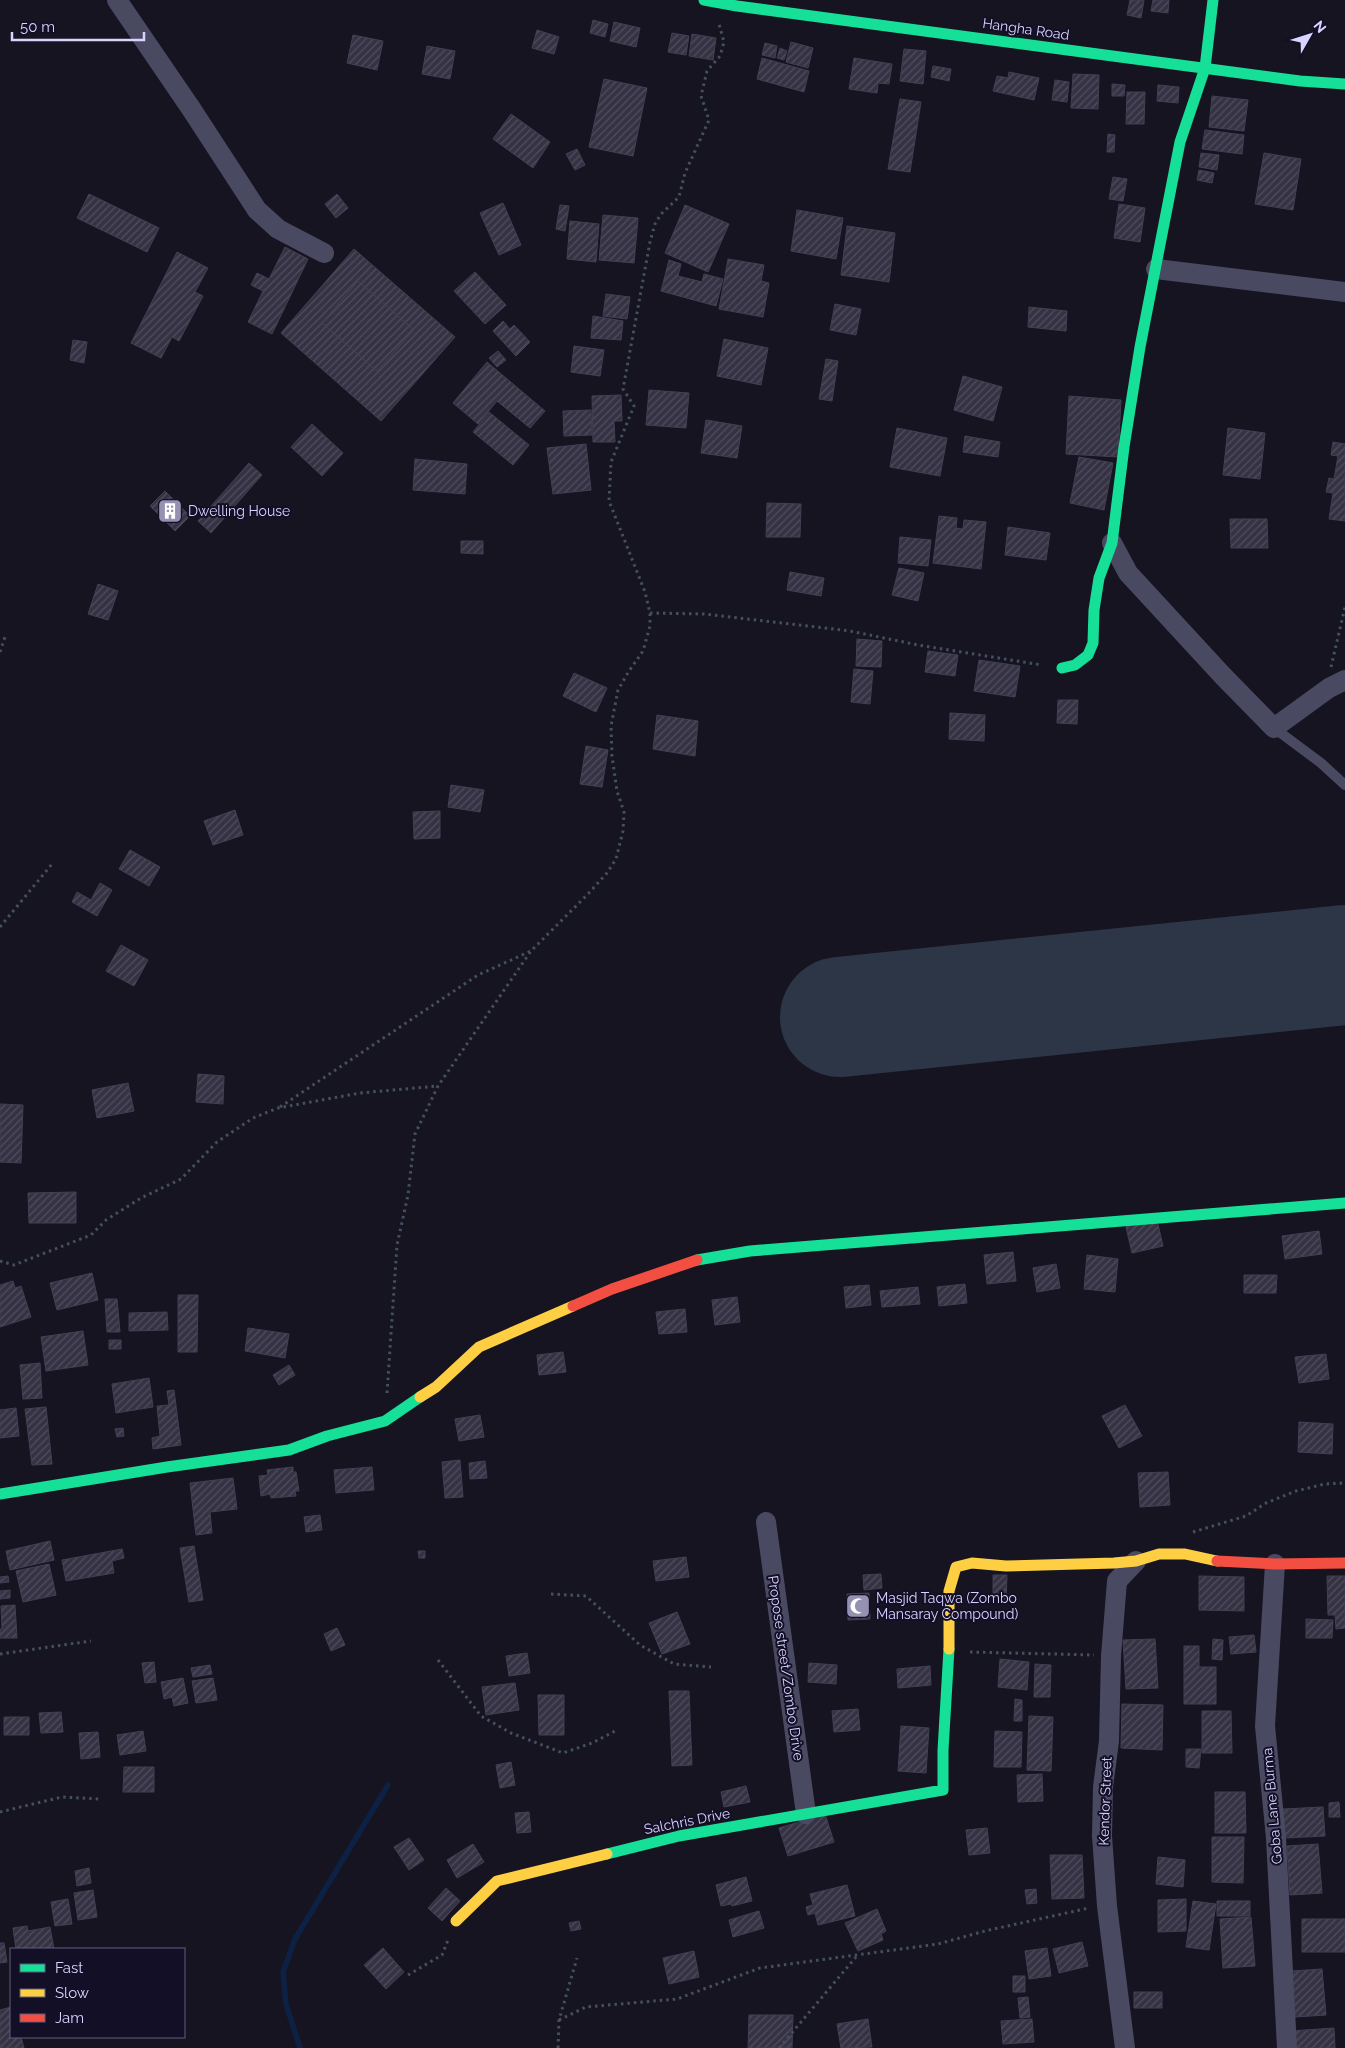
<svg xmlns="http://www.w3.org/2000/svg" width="1345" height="2048" font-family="Raleway,sans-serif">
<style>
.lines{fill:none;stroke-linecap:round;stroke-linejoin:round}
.stream{stroke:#0d2144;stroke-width:5.5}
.runway{stroke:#2c3646;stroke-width:120}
.building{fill:url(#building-hatch);stroke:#433f54;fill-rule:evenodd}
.path{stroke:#44505f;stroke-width:3;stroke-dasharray:2.5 4;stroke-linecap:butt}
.lane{stroke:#4a4962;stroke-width:10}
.street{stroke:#4a4962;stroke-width:20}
.fast{stroke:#16e098;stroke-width:11}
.slow{stroke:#ffcf43;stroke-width:11}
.jam{stroke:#f24e42;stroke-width:11}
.labels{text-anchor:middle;stroke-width:4;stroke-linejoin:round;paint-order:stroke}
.street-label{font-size:14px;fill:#d9d4ff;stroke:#130f26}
.poi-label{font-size:14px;fill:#d9d4ff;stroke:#130f26;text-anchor:start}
</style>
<defs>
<pattern id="building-hatch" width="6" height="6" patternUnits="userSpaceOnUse" patternTransform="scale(1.25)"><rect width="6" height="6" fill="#343243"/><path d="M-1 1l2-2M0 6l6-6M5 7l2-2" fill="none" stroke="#514f5f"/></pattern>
</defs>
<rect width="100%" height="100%" fill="#161421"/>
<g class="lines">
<!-- stream -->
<path class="stream" d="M300,2048L286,2004L283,1972L295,1939L388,1785"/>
<!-- runway -->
<path class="runway" d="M840,1017L1345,965"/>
</g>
<!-- building -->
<path class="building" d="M1130,0H1144L1141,18L1127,15Z
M1153,0H1169L1168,13L1151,11Z
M593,20L608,24L605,37L590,33Z
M614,22L640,28L636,47L610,41Z
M537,30L559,37L554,54L532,48Z
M672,33L689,36L686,55L668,52Z
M692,34L716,38L713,60L689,56Z
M353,35L383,41L377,70L347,63Z
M791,42L813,48L808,68L786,62Z
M765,43L777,46L775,58L762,55Z
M427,46L455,51L450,79L422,74Z
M780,48L787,51L784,60L777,58Z
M904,49L926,51L923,84L900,81Z
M762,58L809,71L804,92L757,79Z
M854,58L892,64L889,84L878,83L877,93L849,89Z
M933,66L951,69L949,81L931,77Z
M1009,72L1039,78L1034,100L993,91L997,76L1008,78Z
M1073,74L1099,75L1098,109L1071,108Z
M604,79L647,88L633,156L589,147Z
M1055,80L1069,82L1067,102L1052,100Z
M1112,84L1125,85L1124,96H1112Z
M1158,85L1179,87L1178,103L1157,101Z
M1127,92H1145L1144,124H1126Z
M1212,96L1248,100L1244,131L1209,127Z
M900,99L921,102L910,172L888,169Z
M511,114L550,142L533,168L493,139Z
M1205,130L1244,135L1242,154L1202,149Z
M1108,134L1115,135L1114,152H1107Z
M577,149L585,165L575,170L566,154Z
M1201,153L1219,155L1217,170L1199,167Z
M1264,153L1301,159L1293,210L1255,204Z
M1199,170L1214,173L1212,183L1197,180Z
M1113,177L1127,179L1123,201L1109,199Z
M89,194L159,228L147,252L77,218Z
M337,194L348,208L336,218L325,204Z
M503,203L521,245L499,255L480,213Z
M1119,204L1145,208L1140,242L1114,238Z
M560,205L569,206L565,231L556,229Z
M685,205L729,224L708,272L665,253Z
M797,210L843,218L836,259L791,251Z
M603,215L638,218L634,263L599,260Z
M570,221L599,224L596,262L567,259Z
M847,226L895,233L889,282L841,275Z
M285,247L308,259L272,334L248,322L263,291L251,285L257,273L269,279Z
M354,249L455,337L381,421L281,333ZM358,281L414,330L377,371L322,323Z
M177,252L208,268L195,292L203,296L179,341L172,337L161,358L131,343Z
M728,259L764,265L761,281L769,283L763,317L719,309Z
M669,260L681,264L678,276L702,282L704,274L723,279L716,306L661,291Z
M475,272L506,305L485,324L454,291Z
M358,281L414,330L377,371L322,323Z
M606,294L630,297L627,319L603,316Z
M835,304L861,309L856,335L830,330Z
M1029,307L1067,311L1066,331L1028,327Z
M593,316L623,321L621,340L591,338Z
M503,321L510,329L514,325L530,342L516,356L493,331Z
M724,339L768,348L761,385L717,376Z
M73,340L87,342L84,363L70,360Z
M574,346L604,350L600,376L571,372Z
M498,351L506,360L497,367L489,358Z
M826,359L838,361L832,401L819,399Z
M487,362L545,411L530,428L497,401L478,424L453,403Z
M963,376L1002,387L993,421L954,410Z
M649,390L689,393L686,428L646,425Z
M621,395L622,421H614L615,442H593L592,396Z
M1069,396L1121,400L1118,457L1066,454Z
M591,410L592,435L564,436L563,411Z
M489,412L529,445L513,465L473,432Z
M706,420L742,426L737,458L701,453Z
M312,424L343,453L322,476L291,447Z
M897,428L947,438L940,476L890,467Z
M1228,428L1265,433L1260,479L1223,475Z
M965,436L1000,442L998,457L963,452Z
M1333,442L1345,444V521L1329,519L1333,493L1326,492L1329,478L1334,479L1338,456L1331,455Z
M586,444L591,490L553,494L547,448Z
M1079,457L1113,463L1104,510L1070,503Z
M415,459L467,464L465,494L413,490Z
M249,463L262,475L211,533L198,521Z
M165,491L190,516L175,531L150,506Z
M767,503L801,504L800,537H766Z
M939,516L957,518L956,528L963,529L964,520L986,522L981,569L933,563Z
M1230,519H1267L1268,548H1231Z
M1008,527L1050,533L1046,560L1005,555Z
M900,537L931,540L928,566L898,563Z
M461,541H483V554L461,553Z
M899,568L924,573L918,601L892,595Z
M790,572L824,578L821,596L787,590Z
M98,584L118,591L108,620L88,614Z
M857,639L882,641L881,667L856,666Z
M928,651L958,655L955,676L925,672Z
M979,660L1020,666L1015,697L974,691Z
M854,669L873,671L870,704L851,702Z
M574,673L607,688L596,712L563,696Z
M1058,700H1078L1077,724L1057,723Z
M950,713L985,715L984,741L949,739Z
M657,715L698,721L695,756L653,749Z
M586,746L608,750L602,787L580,784Z
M451,785L484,790L480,812L448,807Z
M235,810L243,835L213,845L204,821Z
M440,811V838L414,839L413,812Z
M130,850L160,867L149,886L119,869Z
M100,883L112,890L97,916L72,902L77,892L91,900Z
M121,945L148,960L134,986L106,971Z
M198,1074L224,1076L223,1104L196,1102Z
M128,1083L134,1111L97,1118L92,1090Z
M0,1104L23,1105L21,1163L0,1162Z
M76,1192V1223H29L28,1193Z
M1157,1220L1163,1246L1132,1253L1126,1227Z
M1319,1231L1322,1254L1285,1259L1282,1236Z
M1013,1252L1016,1281L987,1284L984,1255Z
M1087,1255L1118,1259L1115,1292L1084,1289Z
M1056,1264L1060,1288L1037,1292L1033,1268Z
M92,1273L98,1300L57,1310L50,1283Z
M1244,1275H1277L1276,1293H1244Z
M13,1281L15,1288L21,1286L31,1317L0,1327V1285Z
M965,1284L967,1303L939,1306L937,1287Z
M869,1285L871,1305L846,1308L844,1287Z
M918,1287L920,1304L882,1307L880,1291Z
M178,1295H198L197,1352H178Z
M737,1297L740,1322L715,1325L712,1300Z
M105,1299H117L120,1332H107Z
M685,1309L687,1332L659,1334L656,1312Z
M167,1312L168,1330L129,1331V1313Z
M248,1328L289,1334L285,1358L245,1351Z
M83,1331L88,1365L46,1371L41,1337Z
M109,1340H121V1349H109Z
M563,1352L566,1372L539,1375L537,1355Z
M1326,1354L1329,1379L1299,1383L1295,1357Z
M40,1363L42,1398L23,1399L20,1365Z
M289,1365L295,1375L279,1385L273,1375Z
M149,1378L153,1407L116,1413L112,1384Z
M174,1390L181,1445L153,1449L152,1438L160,1436L157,1406L169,1405L167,1391Z
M1125,1405L1142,1436L1119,1448L1102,1416Z
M46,1407L52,1464L32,1465L25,1409Z
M16,1408L19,1436L0,1438V1410Z
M480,1415L484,1437L459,1441L455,1419Z
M1299,1422L1333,1424L1332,1454L1298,1452Z
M123,1428L124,1436L117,1437L115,1429Z
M460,1460L463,1497L445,1498L442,1462Z
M485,1461L487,1478L470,1479L469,1463Z
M293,1467V1472H296L299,1491H295L296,1496L271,1498L270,1494L261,1496L259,1476L268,1475L267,1470Z
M372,1467L374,1490L336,1493L334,1470Z
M1168,1472L1170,1505L1140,1507L1138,1473Z
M233,1478L237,1509L210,1512L212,1533L196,1535L190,1483Z
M320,1515L322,1530L306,1532L304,1517Z
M50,1541L54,1560L10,1570L6,1551Z
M194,1546L203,1600L189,1602L180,1548Z
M122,1549L124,1558L112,1561L114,1573L66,1581L62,1560Z
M418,1551H425V1558H419Z
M686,1557L689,1577L656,1581L653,1561Z
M49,1564L56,1595L23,1602L16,1571Z
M881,1574L882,1588L864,1590L863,1575Z
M993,1575H1007L1006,1600H993Z
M8,1576L9,1582L0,1583V1577Z
M1199,1576L1244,1577V1611L1199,1610Z
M1327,1576H1345V1628L1336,1629L1335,1615H1328Z
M10,1590V1598L0,1599V1591Z
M869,1593L870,1619L848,1620L847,1594Z
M15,1605L17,1638H0V1629H2L1,1606Z
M677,1612L690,1644L662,1654L649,1623Z
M1306,1619L1333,1620L1332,1638H1306Z
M337,1628L345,1645L331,1651L324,1634Z
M1254,1635L1256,1652L1231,1654L1229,1637Z
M1155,1639L1158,1688L1126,1689L1123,1640Z
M1213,1639L1223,1640L1222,1660L1212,1659Z
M1184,1646H1199V1667H1216V1704H1184Z
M527,1653L530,1673L509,1676L506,1656Z
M1000,1659L1029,1662L1027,1690L998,1687Z
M154,1662L156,1682L145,1683L142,1663Z
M809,1663L837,1665L836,1684L808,1682Z
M1035,1664L1051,1665L1050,1697H1034Z
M210,1665L212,1674L193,1677L191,1668Z
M930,1666L931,1685L898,1688L897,1669Z
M183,1678L188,1703L174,1706L172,1697L164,1699L161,1682Z
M213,1678L217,1700L196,1703L192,1681Z
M515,1683L519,1710L486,1715L482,1687Z
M669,1691H689L692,1765L672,1766Z
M538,1695H564V1735H539Z
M1015,1699L1022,1700V1721H1014Z
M1122,1704L1163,1705L1162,1750L1121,1748Z
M858,1709L860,1730L834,1732L832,1711Z
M1202,1711H1231L1232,1753H1202Z
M61,1712L63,1732L41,1733L39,1713Z
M1029,1716L1053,1717L1051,1771L1027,1770Z
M4,1717H29V1735H4Z
M901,1726L929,1728L926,1773L898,1771Z
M143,1731L146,1751L120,1755L117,1735Z
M995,1731L1022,1732L1021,1767H994Z
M98,1732L100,1757L81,1759L79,1733Z
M1186,1749H1201L1199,1768L1186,1767Z
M511,1762L515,1785L500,1788L496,1765Z
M124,1767H154V1792H123Z
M1042,1774L1043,1801L1018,1802L1017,1775Z
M746,1786L750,1802L724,1807L721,1792Z
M1215,1792H1245L1246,1833H1215Z
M1339,1802L1340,1817H1329V1803Z
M1323,1807L1325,1836L1285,1838L1283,1809Z
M529,1812L531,1832L517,1833L515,1813Z
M825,1814L834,1842L788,1856L779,1828Z
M987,1828L990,1853L969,1855L966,1830Z
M1212,1837H1244L1243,1883L1212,1882Z
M409,1838L424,1860L409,1870L394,1847Z
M473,1844L484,1862L457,1878L447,1860Z
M1318,1844L1322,1893L1290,1895L1287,1846Z
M1050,1855H1082L1084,1898L1052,1899Z
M1158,1857L1185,1860L1183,1887L1156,1884Z
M89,1868L91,1883L77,1886L75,1871Z
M746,1877L752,1901L732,1906L731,1904L721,1906L716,1885Z
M847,1885L855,1916L818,1925L815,1913L808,1915L806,1907L813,1905L810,1894Z
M446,1888L460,1901L442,1921L428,1908Z
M1036,1889L1037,1903L1027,1904L1025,1890Z
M93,1890L97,1917L78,1920L74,1893Z
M68,1899L72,1924L55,1926L51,1902Z
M1186,1899V1931L1158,1932V1900Z
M1193,1901L1216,1904L1209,1950L1186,1947Z
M1217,1901H1250V1916H1217Z
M877,1909L886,1931L881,1934L883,1940L858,1951L845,1923Z
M759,1911L764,1928L733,1937L729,1920Z
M1251,1917L1255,1966L1223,1968L1220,1919Z
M1302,1919H1345V1952H1302Z
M579,1921L581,1929L571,1931L569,1923Z
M27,1926L28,1931L50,1927L54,1949H16L13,1928Z
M1082,1942L1088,1966L1059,1973L1053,1949Z
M0,1943H4L7,1962L0,1963Z
M383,1948L404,1972L386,1989L364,1965Z
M1047,1948L1051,1976L1029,1979L1025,1951Z
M694,1951L699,1977L669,1984L663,1958Z
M1322,1969L1326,2015L1295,2017L1291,1971Z
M1013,1976H1025V1992H1013Z
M1134,1992H1162V2008H1134Z
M1028,1997L1030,2017L1020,2018L1018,1998Z
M11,2007V2037H21L24,2048H0V2010Z
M749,2015H793L792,2048H748Z
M868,2019L872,2047L841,2048L837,2024Z
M1032,2019L1034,2042L1003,2044L1001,2021Z
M1334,2028L1335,2048H1292L1291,2031Z"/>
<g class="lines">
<!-- path -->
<path class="path" d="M650,613L704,614L850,631L918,645L1042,665
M0,652L6,634
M1331,667L1345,607
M0,927L52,864
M280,1107L478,975L531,951
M0,1261L14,1265L91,1235L106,1220L141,1198L181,1179L217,1142L253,1118L278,1108L360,1093L438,1086
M387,1393L397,1245L408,1195L415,1134L438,1086L531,951L587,895L607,873L616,859L623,831L624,812L617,791L612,756L611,726L618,690L629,671L643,651L650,626V613L645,592L609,501L611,462L634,406L623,389L650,242L655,224L661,214L679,197L685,173L709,120L701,96L707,71L720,56L724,42L719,24
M1193,1532L1246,1516L1266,1503L1296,1491L1325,1484L1345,1483
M551,1594L586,1596L640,1645L674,1664L711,1667
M970,1652L1094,1655
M0,1654L91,1641
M438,1660L481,1716L511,1733L563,1753L592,1743L617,1730
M0,1812L62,1797L99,1799
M408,1975L442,1955L448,1940
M559,2020L586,2007L677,1999L760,1968L938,1944L985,1931L1089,1908
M558,2048L559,2020L577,1958
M779,2048L856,1957"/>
<!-- lane -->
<path class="lane" d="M1274,728L1321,763L1345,785"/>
<!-- street -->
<path class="street" d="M117,0L192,110L257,210L278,229L324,253
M1156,269L1345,292
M1112,543L1128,573L1223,676L1274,728L1329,688L1345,680
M766,1522L806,1814
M1275,1564L1265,1726L1276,1838L1287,2048
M1125,2048L1107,1906L1102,1836L1103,1787L1109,1741L1111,1656L1117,1581L1136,1561"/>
<!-- fast -->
<path class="fast" d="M704,0L737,6L1300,81L1345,84
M1062,668L1075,665L1088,655L1093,643L1094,610L1099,578L1112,543L1124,447L1140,347L1180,142L1205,68L1213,0
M697,1260L750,1251L1345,1203
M0,1494L167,1467L289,1450L327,1436L385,1421L420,1397
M607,1854L679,1836L943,1790V1750L949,1649"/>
<!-- slow -->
<path class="slow" d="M420,1397L436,1387L479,1347L573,1306
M949,1649V1591L956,1567L972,1563L1006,1566L1114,1563L1136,1561L1159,1554H1185L1217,1561
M456,1921L497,1881L607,1854"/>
<!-- jam -->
<path class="jam" d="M573,1306L612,1289L697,1260
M1217,1561L1275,1564L1345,1563"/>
</g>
<!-- icons -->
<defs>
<symbol id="building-square" viewBox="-11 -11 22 22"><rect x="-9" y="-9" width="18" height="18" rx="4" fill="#9591b1" stroke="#130f26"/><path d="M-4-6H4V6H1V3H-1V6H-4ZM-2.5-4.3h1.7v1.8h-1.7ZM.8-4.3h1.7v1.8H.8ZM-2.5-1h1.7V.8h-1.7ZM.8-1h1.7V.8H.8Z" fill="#fff"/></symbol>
<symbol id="mosque-square" viewBox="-11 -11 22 22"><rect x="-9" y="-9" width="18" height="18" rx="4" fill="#9591b1" stroke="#130f26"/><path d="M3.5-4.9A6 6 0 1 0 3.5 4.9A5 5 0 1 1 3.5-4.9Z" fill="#fff"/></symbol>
</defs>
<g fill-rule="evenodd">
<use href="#building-square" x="156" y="497" width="28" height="28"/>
<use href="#mosque-square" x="844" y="1592" width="28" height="28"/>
</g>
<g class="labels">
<!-- street labels -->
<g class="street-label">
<text transform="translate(1026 29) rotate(8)" y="5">Hangha Road</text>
<text transform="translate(786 1668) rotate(82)" y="5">Propose street/Zombo Drive</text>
<text transform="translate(1105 1801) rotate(-88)" y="5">Kendor Street</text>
<text transform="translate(1272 1806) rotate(-95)" y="5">Goba Lane Burma</text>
<text transform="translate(687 1821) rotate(-11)" y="5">Salchris Drive</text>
</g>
<!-- poi labels -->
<g class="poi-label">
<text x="188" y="516">Dwelling House</text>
<text x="876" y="1603">Masjid Taqwa (Zombo<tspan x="876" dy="16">Mansaray Compound)</tspan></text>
</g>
</g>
<!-- legend -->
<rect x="10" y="1948" width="175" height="90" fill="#130f26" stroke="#625e7d"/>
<rect x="20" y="1964" width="25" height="8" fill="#16e098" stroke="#625e7d"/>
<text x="55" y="1973" font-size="15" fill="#d9d4ff">Fast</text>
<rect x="20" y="1989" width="25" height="8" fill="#ffcf43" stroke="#625e7d"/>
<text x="55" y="1998" font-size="15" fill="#d9d4ff">Slow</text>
<rect x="20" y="2014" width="25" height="8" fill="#f24e42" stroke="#625e7d"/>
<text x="55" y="2023" font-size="15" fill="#d9d4ff">Jam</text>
<!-- north arrow -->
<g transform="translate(1310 35) rotate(51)" stroke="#130f26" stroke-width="4" paint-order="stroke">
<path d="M0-4L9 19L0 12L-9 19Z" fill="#d9d4ff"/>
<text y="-8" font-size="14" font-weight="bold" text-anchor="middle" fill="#d9d4ff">N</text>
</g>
<!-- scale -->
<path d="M12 32v8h132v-8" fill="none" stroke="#d9d4ff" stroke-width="2.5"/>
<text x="20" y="32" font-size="15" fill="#d9d4ff" stroke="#130f26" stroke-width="4" paint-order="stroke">50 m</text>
</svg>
